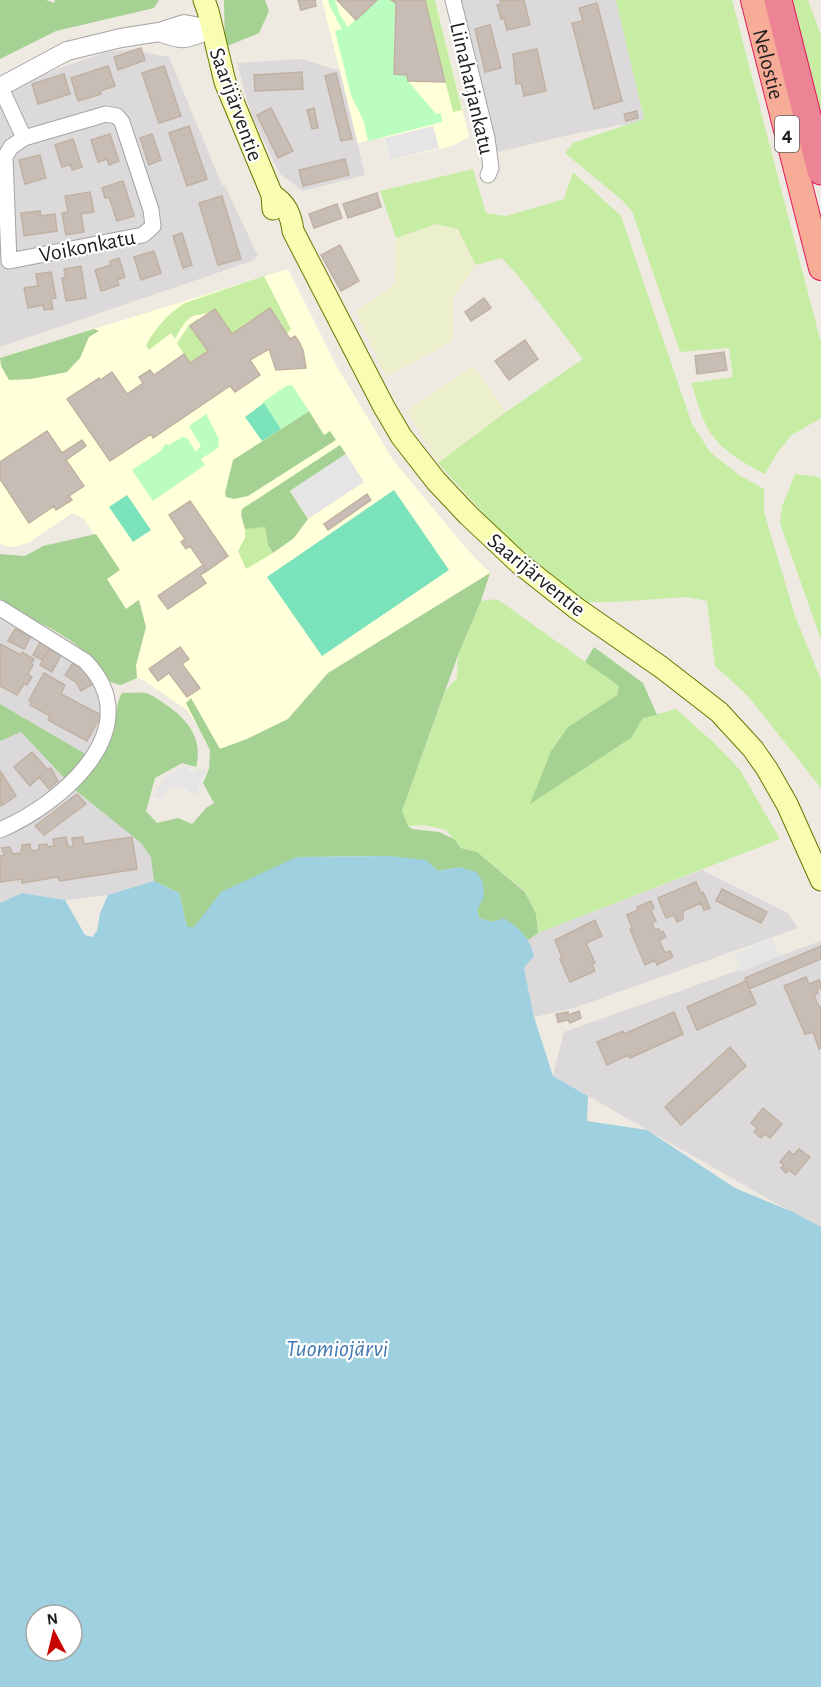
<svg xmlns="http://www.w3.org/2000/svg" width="821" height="1687" font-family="'Alegreya Sans',sans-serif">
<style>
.residential{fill:#dbd9d9}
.education{fill:#ffffda}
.farmland{fill:#ecefcb}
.grass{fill:#c7eda4}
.forest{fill:#a5d193}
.park{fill:#bbfdc1}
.pitch{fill:#7ae3bc}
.parking{fill:#e5e5e5}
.water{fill:#9fd0df;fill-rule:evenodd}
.building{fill:#c7bdb5;stroke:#c1b1a3;stroke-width:1.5}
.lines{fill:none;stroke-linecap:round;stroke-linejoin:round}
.minor-casing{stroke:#a4a4a4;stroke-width:17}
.tertiary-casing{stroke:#a4a4a4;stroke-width:20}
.secondary-casing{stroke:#697700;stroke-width:23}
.trunk-casing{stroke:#e2195b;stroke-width:26}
.motorway-casing{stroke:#e2195b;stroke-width:29}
.minor{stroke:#fff;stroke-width:15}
.tertiary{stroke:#fff;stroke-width:18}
.secondary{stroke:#f8fdb1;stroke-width:21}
.trunk{stroke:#f6ac96;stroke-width:24}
.motorway{stroke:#ec8496;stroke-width:27}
.labels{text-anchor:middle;stroke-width:4.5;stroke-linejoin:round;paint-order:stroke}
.shield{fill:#fff;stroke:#616161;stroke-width:1.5}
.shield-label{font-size:21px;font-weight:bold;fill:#1d1d1d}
.street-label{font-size:22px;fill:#1d1d1d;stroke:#fff}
.water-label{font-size:24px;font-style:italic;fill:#4479b1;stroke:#fff}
</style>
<rect width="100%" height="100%" fill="#efeae1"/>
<!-- residential -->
<path class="residential" d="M459,0H616L644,120L631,125H619L569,135L497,152Z
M141,48L142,52L169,57L222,185L225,186L258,256L252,261L0,347V92L63,67L107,52Z
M302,59L340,71L365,175L303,191L280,174L252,117L237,63Z
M0,615L51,643L91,674L104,715L89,756L0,704Z
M21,732L75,790L141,843L151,857L154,881L108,895L65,900L22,893L0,903V741Z
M702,870L788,913L798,928L574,1008L534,1017L524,968L534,956L528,940L538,933Z
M821,941V1229L553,1076L564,1032Z"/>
<!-- education -->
<path class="education" d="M322,0H435L469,137L452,146L390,160L383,137L358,143Z
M288,269L337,367L393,460L465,547L490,573L328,673L288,719L247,739L214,751L187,710L145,681L137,678L136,666L146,627L138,600L126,609L107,579L119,571L84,519L72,513L30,542L14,547L6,546L0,543V358Z"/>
<!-- farmland -->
<path class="farmland" d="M436,224L458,229L476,265L453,297V341L386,377L356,312L395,283L396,238Z
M473,366L506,412L438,463L407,411Z"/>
<!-- grass -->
<path class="grass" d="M425,0H435L462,110L453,112Z
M616,0H732L821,343V418L792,435L777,453L765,474C742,462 716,448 705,423C699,411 696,396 691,383L733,377L729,348L680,352L632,211L621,199L565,153L573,143L644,119Z
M791,0H808L821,35V119Z
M473,169L486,213L506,216L564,199L573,172L621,216L692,424L710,452L739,475L764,489V512L795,616L821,680V788L747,695L715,666L707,601L687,597L613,602H585L501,533L438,463L506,412L583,359L520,278L502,258L476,265L458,229L436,224L396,238L380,191Z
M264,276L291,329L287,333L270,308L232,334L215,309C206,315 206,313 197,315C186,316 180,331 175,339L171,333L149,350L146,346C153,330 170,312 185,303Z
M197,319L199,321L191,326L208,351L190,363L177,343L189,325Z
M795,474L819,477L821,479V640L780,523L782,506Z
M265,526L268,545L273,553L246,569L238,551L245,538V529Z
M497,599L619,686L617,695L568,727L551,751L531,803L631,738L643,718L676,709L713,742L740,770L780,839L538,933L536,914L525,891L477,852L461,848L446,830L424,825L408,826L402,811L446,690L457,678L458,655L481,601Z"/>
<!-- forest -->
<path class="forest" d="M0,0H46L54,3L55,0H159L154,8L56,31L0,59Z
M224,0H265L269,11L259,33L225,47Z
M94,329L99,331L89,337L80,358L67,372L31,379L9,380L1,366L0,358Z
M309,411L324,435L330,431L336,440L248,496L234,499L226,497L225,493L233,460Z
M340,445L346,454L290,491L308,519L294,538L273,553L268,545L265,527L245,529L241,515L242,509Z
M96,534L120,570L107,579L126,609L139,600L146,627L136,665L137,678L121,685L110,682C87,641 40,623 0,603V554L25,556L43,546Z
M490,573L481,601L458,655L402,811L408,826L412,829L439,832L454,839L461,848L477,852L525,892L536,914L538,933L528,940L493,922L479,918L477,910L483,897L460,867L438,871L390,856L297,857L201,919L194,927H187L179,893L154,881L151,857L141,843L75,790C86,775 101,760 109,743C118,727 113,708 122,693C130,693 139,692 146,693C151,694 157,699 162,702C186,717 204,738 196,767L182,763L155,778L146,811L157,823L178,818L192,824L206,808L214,803L203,783L209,769L210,750L186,703L191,698L220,749L247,739L288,719L328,673Z
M594,647L643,683L657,715L643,718L631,738L530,804L551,751L568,727L617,695L619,686L585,662Z
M0,704L89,756L67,781L21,732L0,741Z"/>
<!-- park -->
<path class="park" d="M328,0H335L340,15L348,27L377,0H391L395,3L394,74L407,75L408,81L436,114L441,113L442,122L368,141L364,122L351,95L335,31L342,29L330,7Z
M292,385L309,411L281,429L263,402L286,386Z
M206,414L219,439L218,448L201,459L205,465L153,501L132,470L161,451L165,444L169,445L182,437L187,438L196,452L201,446L189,426Z"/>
<!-- pitch -->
<path class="pitch" d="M264,403L281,429L262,441L245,417Z
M394,490L449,570L322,656L267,577Z
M127,495L151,530L133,542L109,507Z"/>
<!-- parking -->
<path class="parking" d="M433,126L439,148L390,160L384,138Z
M346,454L364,482L308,519L290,491Z
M185,766L191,772H195L198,768L206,770L195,796L184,788L174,786L167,790L163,798L153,797L165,777Z
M772,938L780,956L742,972L735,954Z"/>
<!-- water -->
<path class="water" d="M390,856L426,860L438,871L460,867L476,872L483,882L484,897L477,910L479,918L493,922L503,918C519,927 530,938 534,956L524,968L534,1017L553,1076L588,1096L587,1121L647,1130L735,1188L793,1212L821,1227V1687H0V903L22,893L65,900L85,935L92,937L97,931L100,913L108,895L154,881L179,893L187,927H194L221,892L297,857ZM36,1615H72V1651H36Z"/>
<!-- building -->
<path class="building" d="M298,0H315L316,6L301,10Z
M337,0H377L356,20Z
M391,0H425L445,82L408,81L407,75L394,74L396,3Z
M500,0H524L530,25L507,30L504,18L501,19L497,5L501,4Z
M597,3L622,101L594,109L572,23L583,21L579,8Z
M490,25L501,68L485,72L475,29Z
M141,48L145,60L118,70L114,57Z
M537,49L546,91L524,96L521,83L516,84L513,54Z
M108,66L115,86L100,91L101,94L78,101L71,78Z
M164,66L181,116L159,123L142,73Z
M302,72L303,89L255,91L254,75Z
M336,73L352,139L341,141L325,76Z
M64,74L70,94L38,104L32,84Z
M271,108L293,151L278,158L257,115Z
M314,108L318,128L312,129L307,110Z
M637,111L638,118L626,121L624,114Z
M189,126L207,179L187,186L169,133Z
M110,134L119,161L109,165L107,159L98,162L91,140Z
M152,134L161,160L149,165L140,138Z
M73,139L82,167L72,170L71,164L62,167L55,145Z
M40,155L46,178L25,184L19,160Z
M345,159L349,175L303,186L299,170Z
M123,181L134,216L117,221L109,197L105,198L102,188Z
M90,192L94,212L81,214L84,232L66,235L62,213L68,212L65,196Z
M377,193L381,207L348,218L343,204Z
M222,196L241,259L218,265L199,203Z
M337,204L342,218L314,228L309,214Z
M40,211L41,216L55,214L57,231L24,236L21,213Z
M182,233L192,265L183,268L173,236Z
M340,245L359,281L341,291L321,255Z
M154,251L161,273L141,280L134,257Z
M119,258L125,277L117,280L119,285L101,291L95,270L111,265L110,261Z
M81,266L86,298L66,301L62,278L66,277L64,269Z
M51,272L56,298L51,299L53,309L44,310L43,305L28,308L24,288L38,286L36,274Z
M484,298L491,308L471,321L465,312Z
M270,308L290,339L295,336L299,342L303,350L306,368L276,370L269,349L250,360L260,375L235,392L230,386L153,438L151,434L110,461L67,399L99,378L100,380L112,372L127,394L143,383L139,377L150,370L154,375L184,354L190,363L208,351L190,326L215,309L232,334Z
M525,340L538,359L509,380L495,361Z
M724,352L727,370L697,374L695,356Z
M47,431L62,453L82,440L86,446L66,460L84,486L69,496L72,500L56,510L54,506L29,523L0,479V462Z
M367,494L371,500L328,530L324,524Z
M190,501L228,556L207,571L190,546L186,549L181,542L185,539L169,515Z
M203,565L207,571L200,575L206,583L168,609L158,596Z
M15,629L31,636L24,649L8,641Z
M41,641L50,647L42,660L33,655Z
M0,644L21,655L22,652L34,659L31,664L33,665L28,674L32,677L27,685L24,684L17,695L0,686Z
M50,647L62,653L52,672L40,665Z
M180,647L189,659L182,664L200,688L187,697L169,673L158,681L149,669Z
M73,663L86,672L93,684L81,691L76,682L65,675Z
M44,673L65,685L61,694L101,715L87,741L48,720L50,716L30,705L32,702L29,700Z
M32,752L47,769L51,768L58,781L49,789L39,777L30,786L14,767Z
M1,772L16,796L1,806L0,804Z
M77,794L86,804L44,835L35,826Z
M66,837L68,847L73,846L72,838L83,837L84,844L132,837L137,869L60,881L57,877L22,883V879L0,882V856L4,855L2,848L10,847L12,854L21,853L22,845L30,844L31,851L39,850V845L47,844L48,847L54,846L53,839Z
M696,882L701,893L703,892L710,908L704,910L701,903L683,911V919L677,922L674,915L666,918L658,898Z
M722,889L767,912L761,923L716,901Z
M651,901L654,908L651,910L656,921L652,923L655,930L659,929L660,933L663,931L666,937L659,940L665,953L670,951L673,957L657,965L655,960L645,965L630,929L632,928L627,915L638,910L637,907Z
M595,920L602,936L586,943L595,963L592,964L595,971L570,982L560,959L562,958L555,940Z
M821,946V959L749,989L745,978Z
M806,977L809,984L819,980L821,984V988L817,990L818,993L814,995L819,1007L821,1006V1048L819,1049L813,1032L805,1034L784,986Z
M746,981L756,1004L697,1030L687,1007Z
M579,1011L581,1018L570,1023L568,1020L558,1022L556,1014L568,1012V1015Z
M674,1012L683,1034L630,1058L628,1055L607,1065L597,1042L623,1031L624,1034Z
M730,1047L746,1066L681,1125L665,1107Z
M763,1108L782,1124L770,1138L765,1134L761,1138L754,1132L757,1128L751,1123Z
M799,1149L810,1157L795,1175L789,1170L786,1173L781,1168L784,1165L780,1162L789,1151L794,1155Z"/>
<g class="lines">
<defs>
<path id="minor" d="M453,0L487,138L491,168L488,175
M0,86L24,138L11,147L5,157L9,261L143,235L153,226L151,210L122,122L117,116L106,114L24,138
M0,608L85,661C151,728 61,804 0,830"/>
<path id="tertiary" d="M159,32C185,42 186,39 211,29
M0,87L67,51L121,38L159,32L184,24L212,29"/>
<path id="secondary" d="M204,0L208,11L225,82L272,195L273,209
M272,195C286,203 291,215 293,231L384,407L401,436L436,481L468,515L519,563L576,608L661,667L719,712L753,749L767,769L787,804L821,880"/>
<g id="trunk">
<path id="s1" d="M753,0L821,268"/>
</g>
<path id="motorway" d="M778,0L821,171"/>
</defs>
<!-- minor casing -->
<use href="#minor" class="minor-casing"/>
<!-- tertiary casing -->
<use href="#tertiary" class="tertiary-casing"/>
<!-- secondary casing -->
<use href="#secondary" class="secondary-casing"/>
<!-- trunk casing -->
<use href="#trunk" class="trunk-casing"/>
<!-- motorway casing -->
<use href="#motorway" class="motorway-casing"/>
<!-- minor -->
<use href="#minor" class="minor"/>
<!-- tertiary -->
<use href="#tertiary" class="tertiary"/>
<!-- secondary -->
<use href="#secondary" class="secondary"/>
<!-- trunk -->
<use href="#trunk" class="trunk"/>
<!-- motorway -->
<use href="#motorway" class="motorway"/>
</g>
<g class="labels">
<!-- shield labels -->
<rect class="shield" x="775" y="116" width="24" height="36" rx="4.5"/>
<g class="shield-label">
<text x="787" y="141">4</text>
</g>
<!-- street labels -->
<g class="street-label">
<text dy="8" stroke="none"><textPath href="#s1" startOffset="66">Nelostie</textPath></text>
<text transform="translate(473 88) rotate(77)" y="8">Liinaharjankatu</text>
<text transform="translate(237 104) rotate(70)" y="8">Saarijärventie</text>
<text transform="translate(87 245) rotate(-11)" y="8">Voikonkatu</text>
<text transform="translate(537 574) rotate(39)" y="8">Saarijärventie</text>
</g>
<!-- water labels -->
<g class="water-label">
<text x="337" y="1356">Tuomiojärvi</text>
</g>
</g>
<!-- north arrow -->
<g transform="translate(54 1633) rotate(353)"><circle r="28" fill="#ffffff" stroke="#a5a5a5" stroke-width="1.5"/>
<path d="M0-4.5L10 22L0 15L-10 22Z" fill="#c90300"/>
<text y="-9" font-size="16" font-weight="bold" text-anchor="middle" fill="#1d1d1d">N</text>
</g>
</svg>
